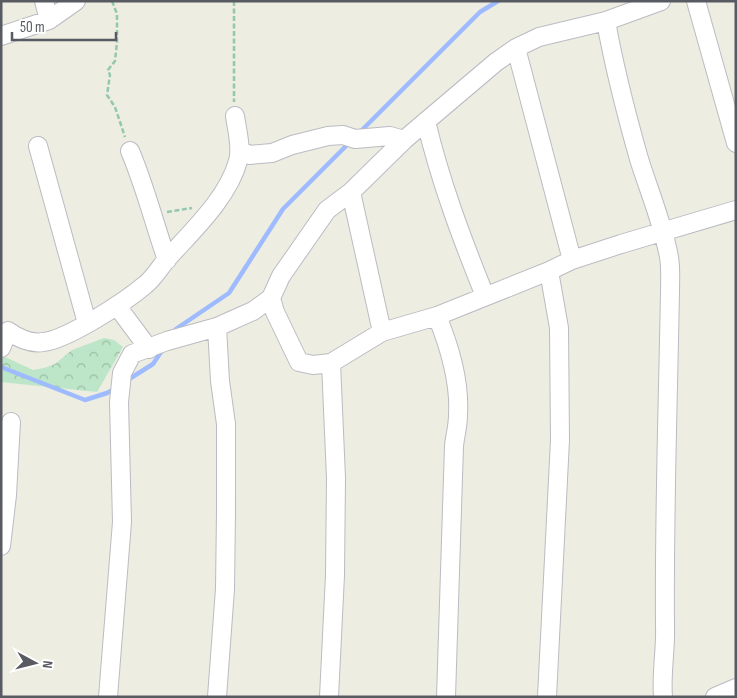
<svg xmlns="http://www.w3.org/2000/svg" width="737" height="698" font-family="'Sofia Sans Condensed',sans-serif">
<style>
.forest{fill:url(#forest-crowns)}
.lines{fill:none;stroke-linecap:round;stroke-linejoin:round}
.stream{stroke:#9fbbff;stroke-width:4.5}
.minor-casing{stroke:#bbbcc3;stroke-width:20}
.path{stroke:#94c7b0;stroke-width:2.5;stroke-dasharray:5 2.5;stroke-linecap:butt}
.minor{stroke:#fff;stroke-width:18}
</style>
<defs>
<pattern id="forest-crowns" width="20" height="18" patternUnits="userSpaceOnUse" patternTransform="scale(1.25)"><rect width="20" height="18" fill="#bce6c7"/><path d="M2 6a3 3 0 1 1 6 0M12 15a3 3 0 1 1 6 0" fill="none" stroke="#9cbda5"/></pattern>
</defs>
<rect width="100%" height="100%" fill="#edede1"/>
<!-- forest -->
<path class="forest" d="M104,338L114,340L123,347L97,392L1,382V355L33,370L44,368L55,364L72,350Z"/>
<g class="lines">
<!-- stream -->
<path class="stream" d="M359,133L480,12L498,1
M173,334L176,329L229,293L283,209L350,142
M1,367L85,400L107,393L116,388
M126,381L153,364L163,349"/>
<defs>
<path id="minor" d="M44,1L49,20
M696,1L736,143
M606,21C614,67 626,113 639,159C649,191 663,224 669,257C671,269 670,281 670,292C668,403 664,514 665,625C666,649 661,673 663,697
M1,36L49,20L76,1
M516,48L572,260
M426,121C440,181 462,239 485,296
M38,146L87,323
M240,150L249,155L272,153L292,145L328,136L343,135L355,139L390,136L404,140
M130,151C145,186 154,223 167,260
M351,192L382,332
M271,298L275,312L299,362L313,365L331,363L382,332L437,316L549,271L572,260L621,244L736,210
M117,306L149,349
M437,316C450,348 460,381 458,415C458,426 455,436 454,446L446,697
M1,348L8,331C18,338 31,344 43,342C67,340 126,301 145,285C154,278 160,267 167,259C192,231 228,198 238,161C242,148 237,130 235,116
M1,546L7,495L11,422
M108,697L122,522L119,402L122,373L132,354L167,341L217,327L253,311L271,298L281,276L327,210L351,192L404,140L496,62L516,48L539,37L606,21L661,1
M217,697L225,589L226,512V424L220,381L217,327
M329,697L335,575L336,478L331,363
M547,697L560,440L559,328L549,271
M715,697L736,688"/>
</defs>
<!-- minor casing -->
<use href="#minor" class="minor-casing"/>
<!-- path -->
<path class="path" d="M112,1L117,14V42L115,61L108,70L110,75L107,95L115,107L125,137
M234,1V102
M167,212L192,208"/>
<!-- minor -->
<use href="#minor" class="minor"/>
</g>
<!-- border -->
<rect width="737" height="698" fill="none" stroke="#595b63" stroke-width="5"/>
<!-- north arrow -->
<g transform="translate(35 663) rotate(97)" stroke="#ffffff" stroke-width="4" paint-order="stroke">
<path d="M0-4L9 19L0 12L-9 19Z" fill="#595b63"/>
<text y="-8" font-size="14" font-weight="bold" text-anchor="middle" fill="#595b63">N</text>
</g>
<!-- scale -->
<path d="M12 32v8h104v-8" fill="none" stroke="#595b63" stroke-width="2.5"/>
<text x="20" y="32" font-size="15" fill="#595b63" stroke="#ffffff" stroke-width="4" paint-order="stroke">50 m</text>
</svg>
